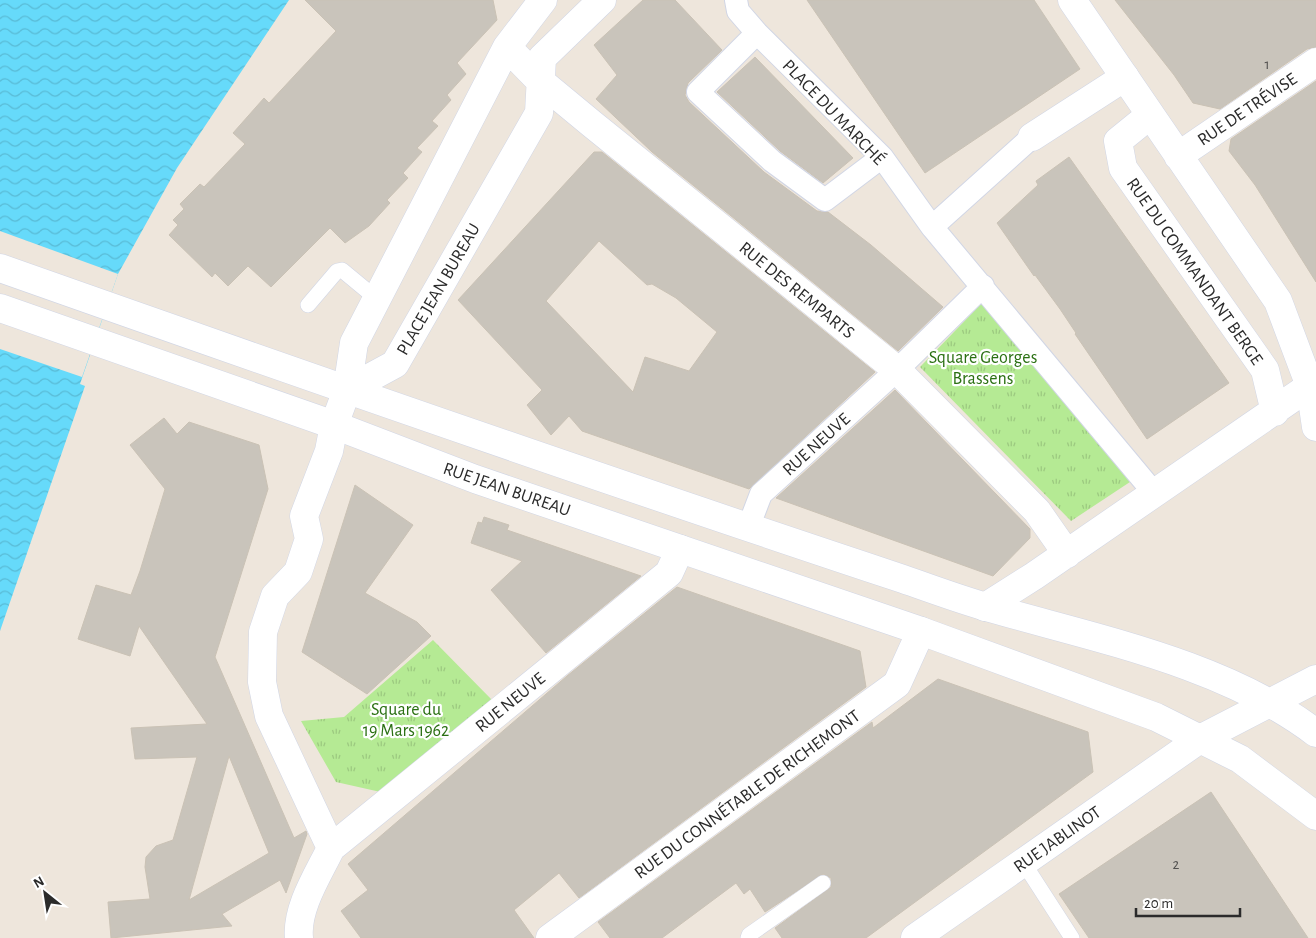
<svg xmlns="http://www.w3.org/2000/svg" width="1316" height="938" font-family="'Alegreya Sans',sans-serif">
<style>
.grass{fill:url(#grass-tufts)}
.water{fill:url(#water-waves)}
.pier{fill:#eee6dc}
.building{fill:#c9c4bb;stroke:#cac2b5;fill-rule:evenodd}
.lines{fill:none;stroke-linecap:round;stroke-linejoin:round}
.service-casing{stroke:#d1d6e5;stroke-width:16}
.pedestrian-casing{stroke:#d1d6e5;stroke-width:24}
.minor-casing{stroke:#d1d6e5;stroke-width:29}
.tertiary-casing{stroke:#d1d6e5;stroke-width:29}
.secondary-casing{stroke:#d1d6e5;stroke-width:29}
.service{stroke:#fff;stroke-width:15}
.pedestrian{stroke:#fff;stroke-width:22}
.minor{stroke:#fff;stroke-width:28}
.tertiary{stroke:#fff;stroke-width:28}
.secondary{stroke:#fff;stroke-width:28}
.labels{text-anchor:middle;stroke-width:4.5;stroke-linejoin:round;paint-order:stroke}
.number-label{font-size:15px;fill:#52514f}
.street-label{font-size:18px;fill:#2b2b2b;stroke:#fff}
.park-label{font-size:18px;fill:#2b7013;stroke:#fff}
</style>
<defs>
<pattern id="grass-tufts" width="24" height="20" patternUnits="userSpaceOnUse" patternTransform="scale(1.25)"><rect width="24" height="20" fill="#b5ea94"/><path d="M3 7l-1-3M5 7V3M7 7l1-3M15 17l-1-3M17 17v-4M19 17l1-3" fill="none" stroke="#9cc980"/></pattern>
<pattern id="water-waves" width="16" height="10" patternUnits="userSpaceOnUse" patternTransform="scale(1.25)"><rect width="16" height="10" fill="#66dafa"/><path d="M0 5q4-4 8 0t8 0" fill="none" stroke="#59bbd6"/></pattern>
</defs>
<rect width="100%" height="100%" fill="#eee6dc"/>
<!-- grass -->
<path class="grass" d="M985,300L1133,480L1071,521L920,367Z
M433,640L493,701L385,793L336,782L301,721L344,717Z"/>
<!-- water -->
<path class="water" d="M0,0H289L177,168L118,274L80,384L85,386L0,631Z"/>
<!-- pier -->
<path class="pier" d="M0,231L118,274L82,377L0,349Z"/>
<!-- building -->
<path class="building" d="M305,0H493L497,20L457,63L466,74L447,95L451,100L432,121L438,126L417,148L422,152L403,173L408,178L387,200L390,203L369,226L345,243L330,228L271,287L248,266L228,286L215,273L212,277L169,235L178,225L173,220L184,209L180,204L200,184L204,187L245,144L233,133L264,98L269,103L336,31Z
M643,0H675L722,50L688,83L685,95L689,102L764,172L817,211L828,212L871,245L943,307L898,351L652,152L596,99L617,75L594,45Z
M807,0H1034L1080,69L925,173Z
M1115,0H1316V47L1307,49L1220,109L1193,103L1174,75Z
M755,57L853,158L823,183L780,151L717,92Z
M1316,81V282L1255,185L1229,151L1231,139Z
M594,152H602L875,372L749,489L582,431L569,416L551,435L527,405L542,390L458,300ZM599,241L647,285L652,284L676,298L717,332L689,371L645,357L633,392L546,301Z
M1069,157L1229,383L1147,439L1075,334L1076,333L1060,309L1035,275L1034,276L997,223L1038,185L1036,181Z
M895,390L1030,529V538L993,576L776,498Z
M164,418L177,434L189,422L259,445L268,489L215,657L294,838L306,831L307,834L286,893L280,880L222,914L232,926L111,938L108,902L150,899L145,867L146,857L156,846L173,840L197,757L135,759L131,728L207,724L139,626L130,656L78,639L96,585L131,595L140,571L165,489L130,445ZM229,756L269,853L189,900Z
M355,485L413,525L365,593L417,622L431,636L367,694L302,652Z
M484,517L509,525L507,530L641,576L546,653L491,590L522,561L471,543L478,522L482,523Z
M677,587L860,651L866,687L579,898L559,873L514,910L534,938H361L341,911L368,890L348,864L567,676Z
M938,679L1088,732L1093,772L866,938H782L775,928L831,887V878L823,874L765,912L750,889L744,894L736,883L662,938H610L598,922L872,722L873,728Z
M1211,792L1308,938H1089L1059,894Z"/>
<g class="lines">
<defs>
<path id="service" d="M308,305L337,271L342,270L377,299
M1023,862L1072,938
M748,938L749,935L823,883"/>
<path id="pedestrian" d="M736,0L738,11L757,33L882,157L932,227L1032,137
M757,33L698,92L772,161L825,200L882,157
M932,227L1155,494
M748,528L761,494L897,370L983,286"/>
<path id="minor" d="M507,47L540,81L592,124L897,370L1037,511L1067,554
M1150,115L1118,141L1123,168L1265,370L1275,412
M1032,137L1125,77
M347,390L395,364L539,113L542,58L602,0
M985,607L1034,576L1310,386
M331,848L269,716L262,682L263,632L275,596L298,572L309,539L304,516L329,451L334,425L347,390L354,343L507,47L543,0
M299,938C296,908 318,875 331,848L669,573L680,549
M550,938L897,684L921,631
M915,938L1200,739"/>
<path id="tertiary" d="M1072,0L1278,301L1310,386L1316,427
M1178,156L1316,62"/>
<path id="secondary" d="M0,268C300,374 601,479 903,579C932,589 961,600 990,608C1098,639 1225,664 1316,733
M0,308L334,425L475,479L921,631L1156,717L1240,759L1316,816
M1200,739L1316,679"/>
</defs>
<!-- service casing -->
<use href="#service" class="service-casing"/>
<!-- pedestrian casing -->
<use href="#pedestrian" class="pedestrian-casing"/>
<!-- minor casing -->
<use href="#minor" class="minor-casing"/>
<!-- tertiary casing -->
<use href="#tertiary" class="tertiary-casing"/>
<!-- secondary casing -->
<use href="#secondary" class="secondary-casing"/>
<!-- service -->
<use href="#service" class="service"/>
<!-- pedestrian -->
<use href="#pedestrian" class="pedestrian"/>
<!-- minor -->
<use href="#minor" class="minor"/>
<!-- tertiary -->
<use href="#tertiary" class="tertiary"/>
<!-- secondary -->
<use href="#secondary" class="secondary"/>
</g>
<g class="labels">
<!-- number labels -->
<g class="number-label">
<text x="1267" y="69">1</text>
<text x="1176" y="869">2</text>
</g>
<!-- street labels -->
<g class="street-label">
<text transform="translate(1247 109) rotate(-34)" y="6">RUE DE TRÉVISE</text>
<text transform="translate(834 112) rotate(46)" y="6">PLACE DU MARCHÉ</text>
<text transform="translate(1195 271) rotate(55)" y="6">RUE DU COMMANDANT BERGE</text>
<text transform="translate(438 289) rotate(-60)" y="6">PLACE JEAN BUREAU</text>
<text transform="translate(797 290) rotate(39)" y="6">RUE DES REMPARTS</text>
<text transform="translate(816 444) rotate(-42)" y="6">RUE NEUVE</text>
<text transform="translate(507 489) rotate(19)" y="6">RUE JEAN BUREAU</text>
<text transform="translate(510 702) rotate(-39)" y="6">RUE NEUVE</text>
<text transform="translate(747 794) rotate(-36)" y="6">RUE DU CONNÉTABLE DE RICHEMONT</text>
<text transform="translate(1057 839) rotate(-35)" y="6">RUE JABLINOT</text>
</g>
<!-- park labels -->
<g class="park-label">
<text x="983" y="363">Square Georges<tspan x="983" dy="21">Brassens</tspan></text>
<text x="406" y="715">Square du<tspan x="406" dy="21">19 Mars 1962</tspan></text>
</g>
</g>
<!-- north arrow -->
<g transform="translate(45 893) rotate(330)" stroke="#ffffff" stroke-width="4" paint-order="stroke">
<path d="M0-4L9 19L0 12L-9 19Z" fill="#2b2b2b"/>
<text y="-8" font-size="14" font-weight="bold" text-anchor="middle" fill="#2b2b2b">N</text>
</g>
<!-- scale -->
<path d="M1136 908v8h104v-8" fill="none" stroke="#2b2b2b" stroke-width="2.5"/>
<text x="1144" y="908" font-size="15" fill="#2b2b2b" stroke="#ffffff" stroke-width="4" paint-order="stroke">20 m</text>
</svg>
